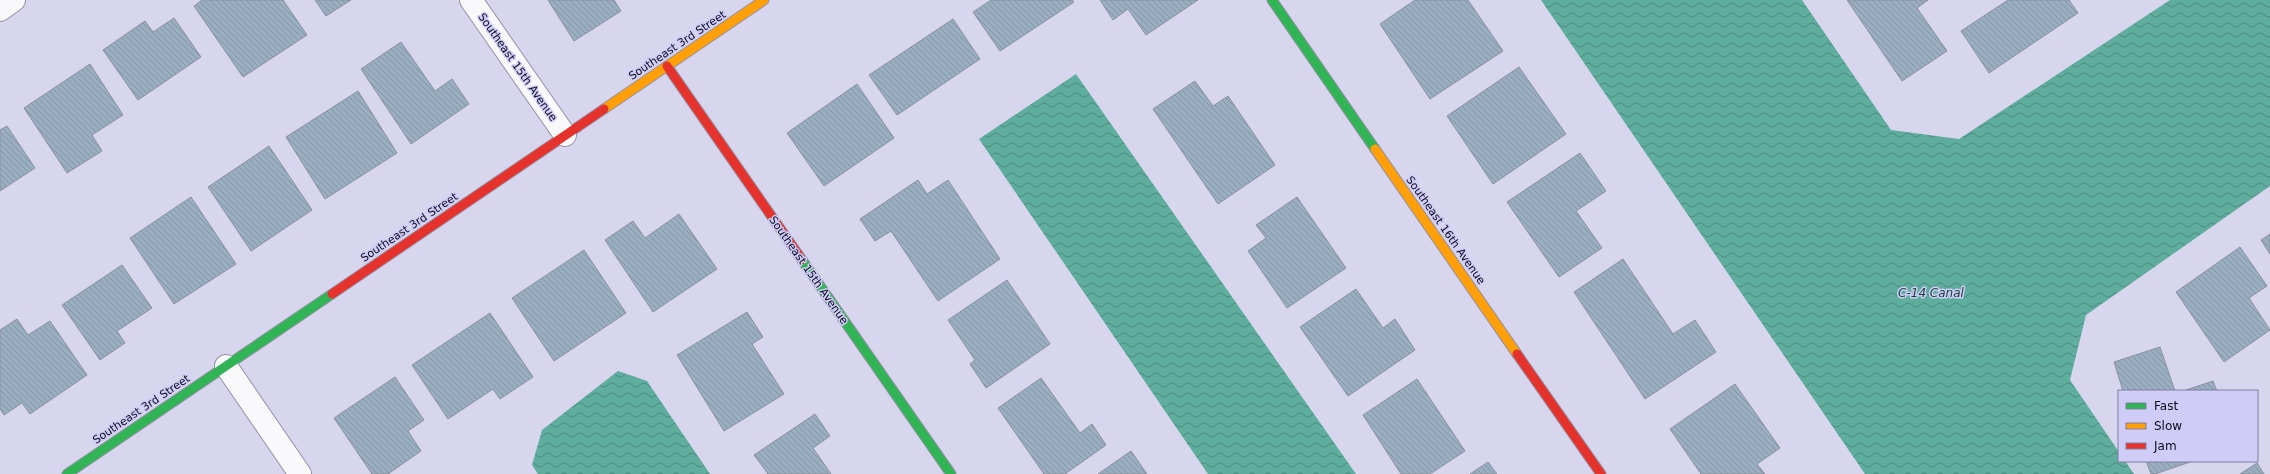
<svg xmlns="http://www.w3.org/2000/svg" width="2270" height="474" font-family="'DejaVu Sans',sans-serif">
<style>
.water{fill:url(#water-waves)}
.building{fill:url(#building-back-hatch);stroke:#8a92a1}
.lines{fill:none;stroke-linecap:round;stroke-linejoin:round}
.street-casing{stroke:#9392a4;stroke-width:24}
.fast-casing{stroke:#9392a4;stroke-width:11}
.slow-casing{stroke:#9392a4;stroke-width:11}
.jam-casing{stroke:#9392a4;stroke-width:11}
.street{stroke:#f9f9fc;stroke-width:22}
.fast{stroke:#30b455;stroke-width:9}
.slow{stroke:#ff9f0a;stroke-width:9}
.jam{stroke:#e5322d;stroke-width:9}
.labels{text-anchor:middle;stroke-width:3;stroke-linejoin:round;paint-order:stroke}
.street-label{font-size:11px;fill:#0e0c1b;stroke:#cfccf8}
.water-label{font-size:12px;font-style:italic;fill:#113f31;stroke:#cfccf8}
</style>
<defs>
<pattern id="water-waves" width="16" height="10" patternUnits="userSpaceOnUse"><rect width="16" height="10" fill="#5fad9d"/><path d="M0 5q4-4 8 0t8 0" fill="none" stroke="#4d8b7f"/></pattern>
<pattern id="building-back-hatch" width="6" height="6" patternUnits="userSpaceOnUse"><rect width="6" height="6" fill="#9aaec1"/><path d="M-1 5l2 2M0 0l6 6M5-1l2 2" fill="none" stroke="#8494a5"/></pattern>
</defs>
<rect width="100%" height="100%" fill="#d7d6ee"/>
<!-- water -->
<path class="water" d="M1541,0H1802L1891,130L1959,139L2170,0H2270V186L2086,315L2070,380L2119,452V461H2125L2134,474H1865Z
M1076,74L1356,474H1208L979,139Z
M618,371L647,381L710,474H538L532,465L542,430Z"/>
<!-- building -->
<path class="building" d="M202,0H283L307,35L243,77L194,6Z
M315,0H351L326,16Z
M548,0H614L621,11L574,41Z
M991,0H1072L1074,2L1000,51L973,12Z
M1100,0H1198L1146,35L1128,9L1113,20Z
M1415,0H1468L1503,51L1430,99L1380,24Z
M1847,0H1928L1917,8L1947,51L1902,81Z
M2008,0H2069L2078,13L1989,73L1961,31Z
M174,18L201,57L138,100L103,50L145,21L153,32Z
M953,19L980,59L897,115L869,75Z
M401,42L435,91L452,79L469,104L411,144L361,69Z
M90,64L123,115L92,135L102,151L67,173L24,108Z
M1519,67L1566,134L1493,184L1447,116Z
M1195,81L1213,106L1228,96L1275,165L1218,204L1153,109Z
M857,84L894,138L824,186L787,133Z
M358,91L397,153L325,199L286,137Z
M7,126L35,168L0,191V130Z
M269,146L312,210L251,251L208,187Z
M1580,153L1606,191L1576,211L1602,248L1559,277L1507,202Z
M918,180L927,194L948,180L1000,259L938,301L891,231L875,241L860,219Z
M191,197L236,264L174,304L130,238Z
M1297,197L1346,268L1287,308L1248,251L1266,238L1256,225Z
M679,214L717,269L653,312L605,240L633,221L645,238Z
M2270,234V254L2261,240Z
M2240,247L2267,286L2249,298L2270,330L2224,362L2176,292Z
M584,250L626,313L554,361L512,298Z
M1623,259L1673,334L1695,320L1716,352L1645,399L1574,292Z
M122,265L152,308L117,331L125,343L100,360L62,305Z
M1007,280L1050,344L986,388L970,364L975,360L948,320Z
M1356,289L1383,328L1395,319L1415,350L1348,396L1300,327Z
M747,312L763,337L752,344L784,394L724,431L677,355Z
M490,313L533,377L500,399L493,389L448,419L412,365Z
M17,319L28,335L50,321L87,375L30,414L22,403L4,415L0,409V330Z
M2160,347L2175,391H2123L2114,362Z
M395,377L424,420L408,431L421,451L388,474H372L334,418Z
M1041,378L1080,433L1092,424L1106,445L1065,474H1044L998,408Z
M1417,379L1465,451L1430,474H1401L1363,415Z
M2213,381L2217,391H2183Z
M1735,384L1780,448L1757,464L1765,474H1701L1670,429Z
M815,414L830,436L813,448L831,474H768L754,455Z
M1131,451L1147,474H1098Z
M2146,461H2193L2155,474H2151Z
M1488,462L1497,474H1470Z
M2257,463L2264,474H2240Z"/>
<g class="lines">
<defs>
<path id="street" d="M471,0L565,135
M0,10L14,0
M226,366L300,474"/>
<path id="fast" d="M1272,0L1375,149
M802,260L951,474
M67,474L332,294"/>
<path id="slow" d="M604,109L764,0
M1375,149L1517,354"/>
<path id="jam" d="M667,66L802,260
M332,294L604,109
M1517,354L1601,474"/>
</defs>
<!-- street casing -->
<use href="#street" class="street-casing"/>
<!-- fast casing -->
<use href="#fast" class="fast-casing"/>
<!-- slow casing -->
<use href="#slow" class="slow-casing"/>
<!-- jam casing -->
<use href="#jam" class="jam-casing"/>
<!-- street -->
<use href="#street" class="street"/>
<!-- fast -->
<use href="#fast" class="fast"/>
<!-- slow -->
<use href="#slow" class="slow"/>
<!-- jam -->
<use href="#jam" class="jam"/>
</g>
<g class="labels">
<!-- street labels -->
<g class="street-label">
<text transform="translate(677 45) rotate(-34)" y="4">Southeast 3rd Street</text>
<text transform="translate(518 67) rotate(55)" y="4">Southeast 15th Avenue</text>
<text transform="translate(409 227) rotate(-34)" y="4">Southeast 3rd Street</text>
<text transform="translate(1446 230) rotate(55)" y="4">Southeast 16th Avenue</text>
<text transform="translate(809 270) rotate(55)" y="4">Southeast 15th Avenue</text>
<text transform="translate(141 409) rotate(-34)" y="4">Southeast 3rd Street</text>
</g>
<!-- water labels -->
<g class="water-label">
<text x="1931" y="297">C-14 Canal</text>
</g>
</g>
<!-- legend -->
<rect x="2118" y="390" width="140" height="72" fill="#cfccf8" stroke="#827fa0"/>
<rect x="2126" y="403" width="20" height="6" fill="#30b455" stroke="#827fa0"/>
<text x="2154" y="410" font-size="12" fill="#0e0c1b">Fast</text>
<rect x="2126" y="423" width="20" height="6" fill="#ff9f0a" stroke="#827fa0"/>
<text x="2154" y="430" font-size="12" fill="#0e0c1b">Slow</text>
<rect x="2126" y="443" width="20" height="6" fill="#e5322d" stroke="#827fa0"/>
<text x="2154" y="450" font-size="12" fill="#0e0c1b">Jam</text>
</svg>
